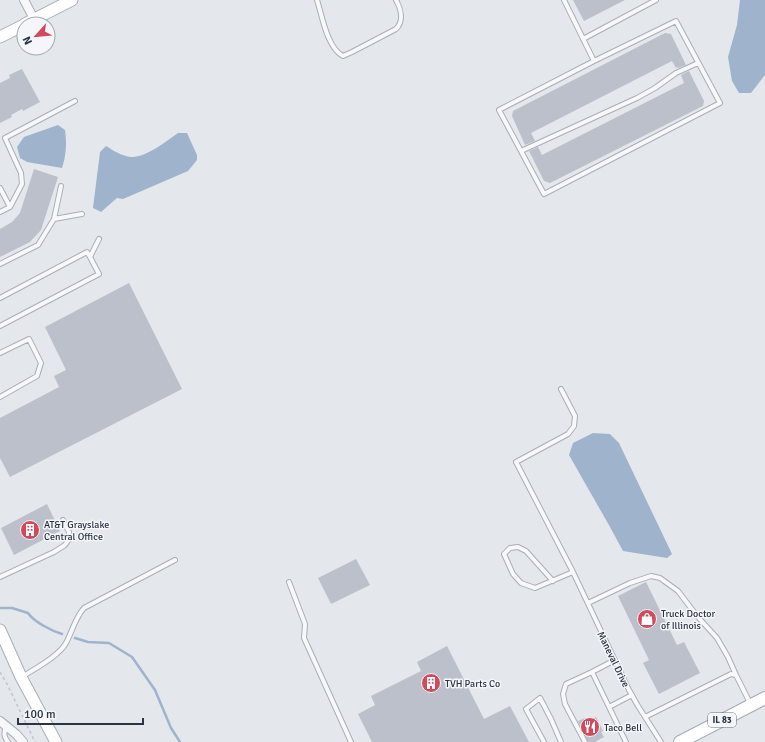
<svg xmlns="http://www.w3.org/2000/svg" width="765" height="742" font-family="Signika,sans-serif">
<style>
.water{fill:#9fb4cc}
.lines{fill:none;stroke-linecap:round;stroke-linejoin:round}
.stream{stroke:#9fb4cc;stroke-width:2.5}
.building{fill:#bbc0ca}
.lane-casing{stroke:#a9aeb7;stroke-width:6}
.street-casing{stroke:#a9aeb7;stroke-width:10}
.secondary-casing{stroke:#a9aeb7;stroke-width:13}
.primary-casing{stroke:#a3abb8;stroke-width:14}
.path{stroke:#c2c5cb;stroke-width:1.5;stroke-dasharray:3 3;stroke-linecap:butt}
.lane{stroke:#f7f8fa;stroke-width:4}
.street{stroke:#f7f8fa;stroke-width:8}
.secondary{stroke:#fff;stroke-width:11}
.primary{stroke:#fff;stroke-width:12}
.labels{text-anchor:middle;stroke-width:3;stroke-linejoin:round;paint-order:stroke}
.shield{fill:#f4f6f9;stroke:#676e7b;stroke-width:1}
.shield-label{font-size:9px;font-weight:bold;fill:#2b3445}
.poi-label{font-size:10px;fill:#2b3445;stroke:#f4f6f9;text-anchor:start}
.street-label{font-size:10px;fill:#2b3445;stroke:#f4f6f9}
</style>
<rect width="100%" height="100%" fill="#e4e7ec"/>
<!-- water -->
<path class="water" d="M740,0H765V75L751,93H739L732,81L728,57L737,25Z
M58,125L65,130C67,144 66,156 62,168L27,162L20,158L17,147L24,137Z
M178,133H187L197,155V160L188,171L123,199L117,198L101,212L93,208L100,152L106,146C114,151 122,156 131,157C145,158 167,141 178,133Z
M593,433L610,434L619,443L672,554L667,558L623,551L610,527L569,455L573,443Z"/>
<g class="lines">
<!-- stream -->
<path class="stream" d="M0,608H12L28,613C34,622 52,631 62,634
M75,638L88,642L109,643L132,657L155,690L171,728L180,742"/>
</g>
<!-- building -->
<path class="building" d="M573,0H625L584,21Z
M665,33L671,34L686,65L678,68L677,67L676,68L672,61L531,133L535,141L525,145L512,116L513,111Z
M22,69L40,102L23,111L22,109L11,115L12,117L0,123V83L10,78L9,75Z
M689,71L704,101L703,106L550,183L544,181L529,151L538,147L542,155L684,83L681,75Z
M34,169L58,177L41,230L30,242L0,257V229L12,222L20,213Z
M129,283L182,389L10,477L0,458V418L59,387L54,376L66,370L45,327Z
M47,504L60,531L14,555L1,528Z
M356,559L370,585L331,604L318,578Z
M646,582L677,645L684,642L700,673L659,694L643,663L649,660L618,596Z
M447,646L484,719L510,706L529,742H372L358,714L375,705L371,696L421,671L417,662Z
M596,717L603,731L601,732L604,737L595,742H588L578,721L585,718L586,721Z"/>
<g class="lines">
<defs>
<path id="lane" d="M317,0C322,15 327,48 343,56L352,52L396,29C404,21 401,9 396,0
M564,0L594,61L499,110L544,194L720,103L676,21L594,61
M583,39L656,0
M521,151L637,98L655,88L676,73L698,63
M0,188L10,207
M0,212L10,207L22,184L21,173L5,138L75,101
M54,219L61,186
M0,264L38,245L54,219L82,214
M0,298L87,252L90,257L99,239
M0,326L99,274L90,257
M0,353L29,339L41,363L37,376L0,397
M561,389L575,416L574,426L568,434L516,462L573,572L629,690L638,706L661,742
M0,577L54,552L65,545L69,539V532L63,520
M553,581L526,551L518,547L510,548L504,554L513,574L521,583L535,588L573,572
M289,582L305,624L304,638L351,742
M588,603L630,583L651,576L660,578L678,591L697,616L717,638L728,657L736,675
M22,677C34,669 59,656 66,643C72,632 75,618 84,608L175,560
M609,707L592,672L615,660
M645,717L731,674L736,675L750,703
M6,726C4,733 3,736 8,742
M544,742L526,709L540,698L551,719L561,742
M585,742L565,704L563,694L566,684L592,672
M626,742L609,707L632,695"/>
<path id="street" d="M24,0L34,19
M0,721L16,734L23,742"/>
<path id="secondary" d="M25,24L72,0
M0,37L24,25
M0,630L21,677L56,742"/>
<path id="primary" d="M680,742L765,698"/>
</defs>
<!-- lane casing -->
<use href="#lane" class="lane-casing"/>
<!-- street casing -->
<use href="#street" class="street-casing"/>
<!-- secondary casing -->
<use href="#secondary" class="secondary-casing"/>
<!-- primary casing -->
<use href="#primary" class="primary-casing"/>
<!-- path -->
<path class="path" d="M0,672L7,684L35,742"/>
<!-- lane -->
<use href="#lane" class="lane"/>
<!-- street -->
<use href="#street" class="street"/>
<!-- secondary -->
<use href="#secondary" class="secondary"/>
<!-- primary -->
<use href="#primary" class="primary"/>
</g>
<!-- icons -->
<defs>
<symbol id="building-disc" viewBox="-11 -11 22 22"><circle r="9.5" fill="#d1495b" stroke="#f4f6f9"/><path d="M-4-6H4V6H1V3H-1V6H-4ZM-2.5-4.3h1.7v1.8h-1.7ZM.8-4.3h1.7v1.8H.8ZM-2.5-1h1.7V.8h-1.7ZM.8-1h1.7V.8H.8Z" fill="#fff"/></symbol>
<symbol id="shop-disc" viewBox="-11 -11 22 22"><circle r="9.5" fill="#d1495b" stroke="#f4f6f9"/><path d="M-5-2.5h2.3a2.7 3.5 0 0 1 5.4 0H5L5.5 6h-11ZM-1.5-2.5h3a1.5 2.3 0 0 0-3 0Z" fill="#fff"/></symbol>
<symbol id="restaurant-disc" viewBox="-11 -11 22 22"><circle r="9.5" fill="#d1495b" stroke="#f4f6f9"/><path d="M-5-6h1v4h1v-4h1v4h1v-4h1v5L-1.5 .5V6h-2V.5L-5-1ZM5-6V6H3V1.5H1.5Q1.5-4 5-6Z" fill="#fff"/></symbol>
</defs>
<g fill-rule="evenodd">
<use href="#building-disc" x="19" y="519" width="22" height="22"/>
<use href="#shop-disc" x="636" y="608" width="22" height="22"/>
<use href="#building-disc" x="420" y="672" width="22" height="22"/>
<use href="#restaurant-disc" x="579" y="716" width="22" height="22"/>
</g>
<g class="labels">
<!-- shield labels -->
<rect class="shield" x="708" y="713" width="28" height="14" rx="3"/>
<g class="shield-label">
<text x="722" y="723">IL 83</text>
</g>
<!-- poi labels -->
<g class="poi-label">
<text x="44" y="528">AT&amp;T Grayslake<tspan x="44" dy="12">Central Office</tspan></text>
<text x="661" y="617">Truck Doctor<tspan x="661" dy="12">of Illinois</tspan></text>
<text x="445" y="687">TVH Parts Co</text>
<text x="604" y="731">Taco Bell</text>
</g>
<!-- street labels -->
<g class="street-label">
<text transform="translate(614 659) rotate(64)" y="4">Maneval Drive</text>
</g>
</g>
<!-- north arrow -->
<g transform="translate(36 36) rotate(243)"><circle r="19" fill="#f4f6f9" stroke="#a4a8b1"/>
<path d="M0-3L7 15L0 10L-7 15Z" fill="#d1495b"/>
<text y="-6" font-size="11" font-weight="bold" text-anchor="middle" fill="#2b3445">N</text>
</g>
<!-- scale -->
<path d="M18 718v6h125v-6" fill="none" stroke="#2b3445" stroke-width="2"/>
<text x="24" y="718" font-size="12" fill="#2b3445" stroke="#f4f6f9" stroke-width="3" paint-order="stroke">100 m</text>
</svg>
